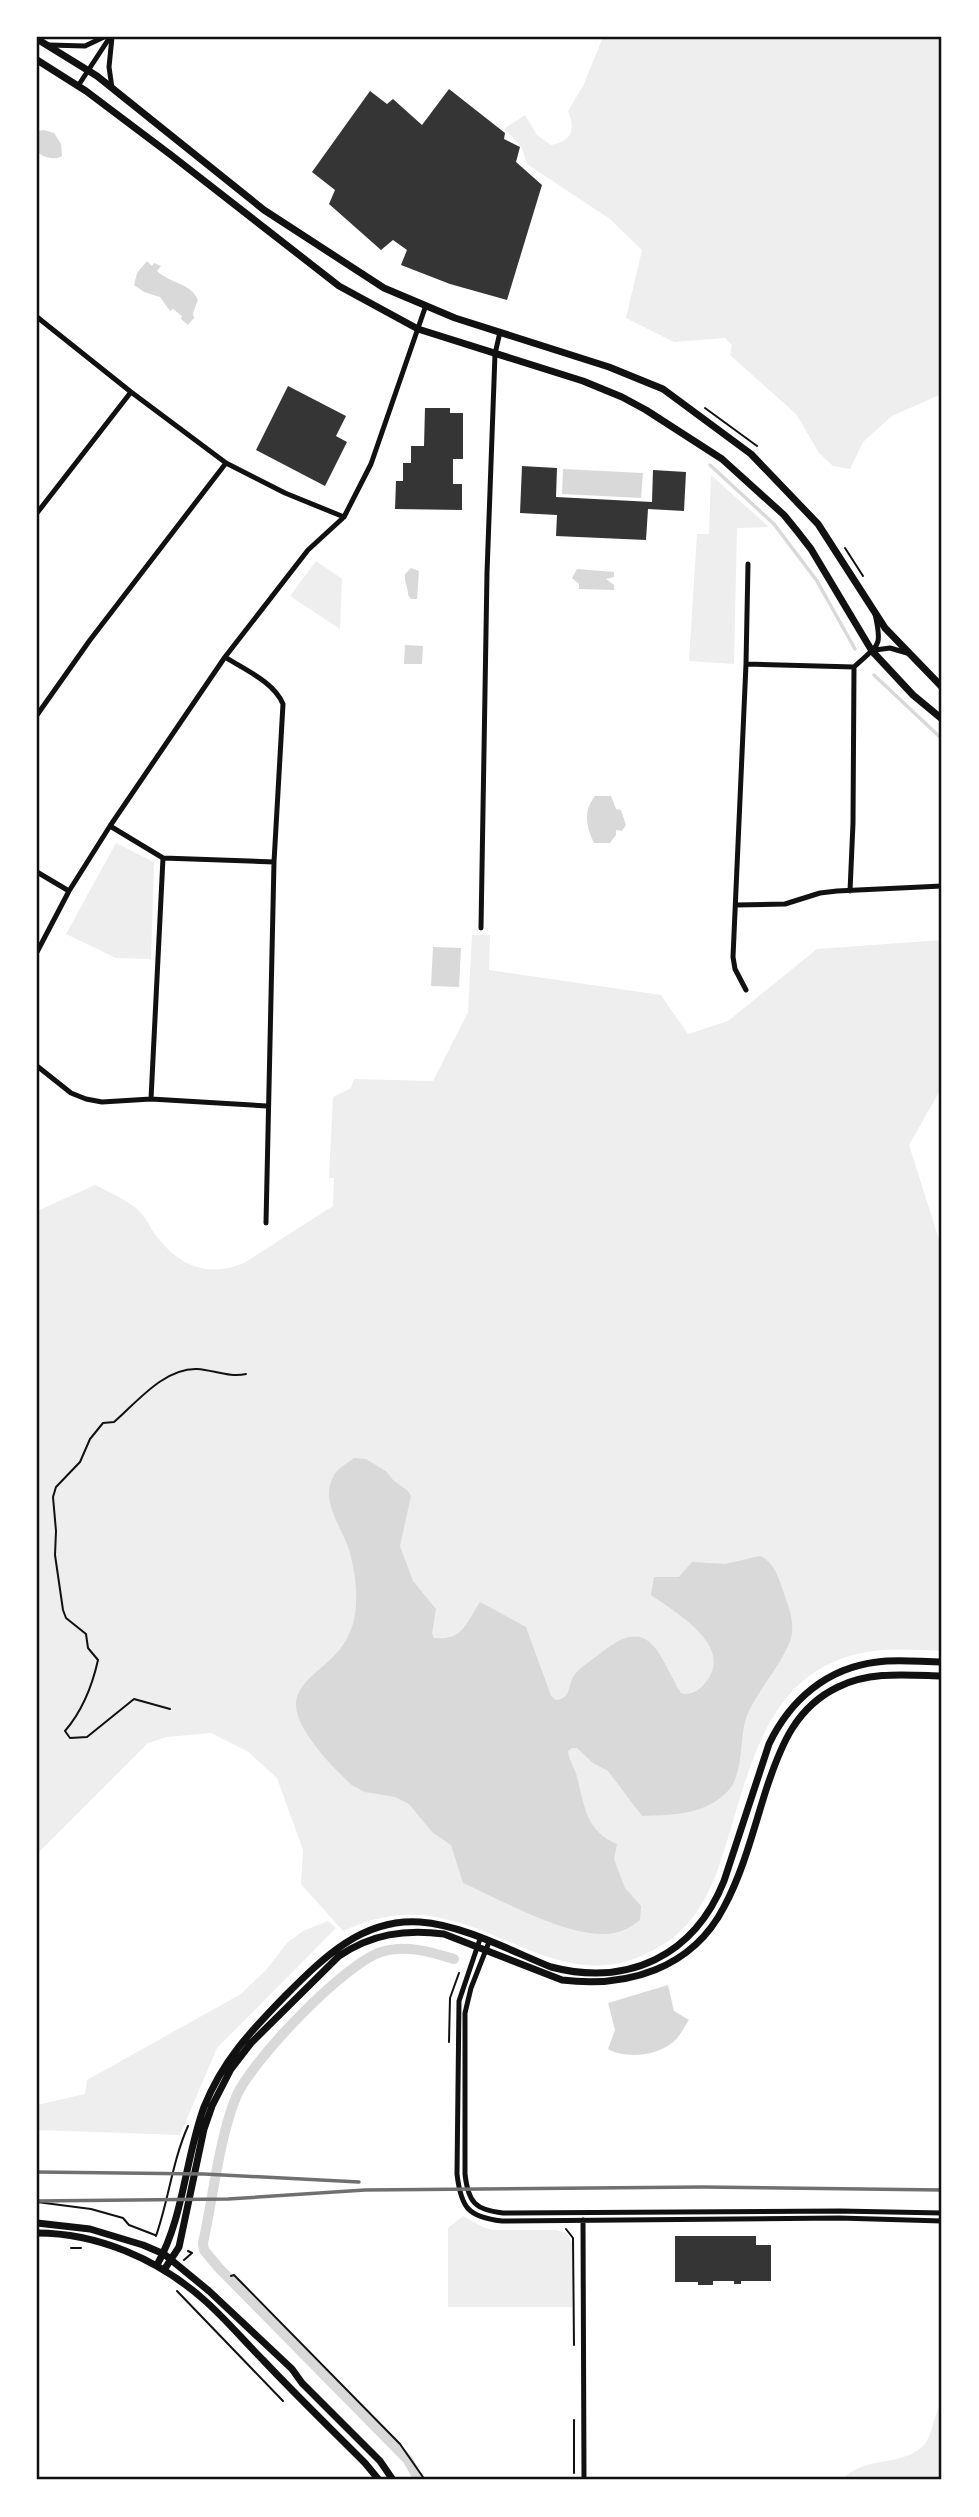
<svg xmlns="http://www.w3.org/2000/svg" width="979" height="2517" font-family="'Alegreya Sans',sans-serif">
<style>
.green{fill:#eee}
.water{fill:#d9d9d9}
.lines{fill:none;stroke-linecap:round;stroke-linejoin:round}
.stream{stroke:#d9d9d9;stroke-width:3.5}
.canal{stroke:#d9d9d9;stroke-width:10}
.building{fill:#353535}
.path{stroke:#111;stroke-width:2}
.minor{stroke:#111;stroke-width:5}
.tertiary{stroke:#111;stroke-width:7}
.rail{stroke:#707070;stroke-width:3.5}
.neatline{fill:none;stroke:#111;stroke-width:2.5}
</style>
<rect width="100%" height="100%" fill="#fff"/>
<!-- green -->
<path class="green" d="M603,37H942V396H937L892,416L863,442L850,469L833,466L819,453L796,414L730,355L732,345L725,338L674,342L626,318L642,250L610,219L527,164L522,148L504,129L525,115L537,135L551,145C572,141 576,130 568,111L583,86Z
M711,475L769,527L737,528L734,664L689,661L697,534H709Z
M316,561L342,579L340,629L290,596Z
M116,843L154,862L151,959L116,958L66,934Z
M472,935H490L489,970L661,995L688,1034L728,1021L817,949L942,940V1087L909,1145L942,1249V1651C919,1650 896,1648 873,1651C765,1666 751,1768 723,1854C712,1888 698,1921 667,1942C579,2001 520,1933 436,1917C404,1911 372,1917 343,1931L301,1884L303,1850L277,1778L247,1751L211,1733L167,1737L148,1743L37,1854V1211L95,1185C111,1193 130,1201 142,1214C148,1221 151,1230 157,1237C180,1266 208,1278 244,1263L333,1206L334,1178H329L333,1097L351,1088L354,1079L433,1081L468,1012Z
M328,1921L336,1928L217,2048L180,2135L37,2130V2105L85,2094L87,2080L241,1994L266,1970L287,1943L303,1931Z
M463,2216L483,2227L492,2230H557L567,2234L572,2243V2307H448V2228Z
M942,2402V2480H842C862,2456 899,2467 922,2447C933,2437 933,2415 942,2402Z"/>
<!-- water -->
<path class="water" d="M44,130L54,133L61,144L62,156C55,161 43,157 37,152V131Z
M147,261L152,266L154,263L161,266L157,271C171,284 191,283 198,300L193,313L194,318L188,325L181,319L182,316L173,309L170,311L160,297L144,292L134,285L137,273Z
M563,469L643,473L641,498L562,494Z
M411,568L419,571L417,599H411L408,595C408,587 404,582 405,574Z
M577,569L614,572V577L606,579L614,585V590L579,589V584L572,578Z
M405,645L423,646L422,664H404Z
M595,796H611L616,809L621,810L626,825L622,831L616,830V835L610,843H594C586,827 583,811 595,796Z
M433,947L461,948L459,987L431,986Z
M354,1458L366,1459L387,1472L393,1480L408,1491L411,1496L400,1546L413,1581L436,1609L432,1634L434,1638C463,1641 466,1623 480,1602L526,1627L551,1696L556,1700C570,1699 568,1687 573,1677C579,1667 594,1659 602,1652C652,1613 658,1656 681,1693C690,1696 699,1691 705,1683C736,1646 676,1613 651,1595L654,1577H679L692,1562L725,1564L760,1556C771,1560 778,1575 781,1585C786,1599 794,1618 792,1633C789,1656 755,1693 746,1718C739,1741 744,1773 728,1791C705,1815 673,1815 642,1816L608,1771L593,1763L577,1748H572L568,1751C569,1761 575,1768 577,1777C585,1807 585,1830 617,1844L614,1859L625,1888L641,1906L640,1920C630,1928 619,1934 605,1934C565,1936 501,1900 463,1883L451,1845L432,1832L409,1804L395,1797L365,1792L353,1786C334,1769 296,1730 296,1705C296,1683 321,1670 334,1656C348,1642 356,1622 356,1603C357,1585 354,1567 349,1550C342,1526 319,1502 334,1475C338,1468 348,1463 354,1458Z
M668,1985L674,2011L689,2020C684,2027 679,2038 672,2043C655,2056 626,2059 608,2049L615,2030L608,2003Z"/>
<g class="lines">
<!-- stream -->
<path class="stream" d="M710,465L774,524L817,581L855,649
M874,675L942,739"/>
<!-- canal -->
<path class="canal" d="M419,2480L408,2460L218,2267L204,2250L203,2243C213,2198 219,2139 236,2097C251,2061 344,1964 381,1952C405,1944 431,1952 454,1959"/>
</g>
<!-- building -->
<path class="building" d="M449,89L505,133L504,139L520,147L516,162L542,185L507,300L450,284L401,265L407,250L393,240L381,250L329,204L335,190L312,172L370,91L387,104L393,99L422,125Z
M288,386L346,416L336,436L347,442L325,486L256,450Z
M425,408H450V413H463V459H453V484H462V510L395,509L396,481H403V463H411V446H424Z
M522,466L557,468L556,497L652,502L653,470L686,472L684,511L648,509L646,540L556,536L557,515L520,513Z
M675,2236H756V2245H771V2281H741V2284H734V2281H713V2285H698V2282H675Z"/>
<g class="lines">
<!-- path -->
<path class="path" d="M705,408L757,446
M845,548L863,576
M170,1709L134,1699L87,1737L70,1738L65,1731C83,1710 92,1687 98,1660L88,1648L86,1634L66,1618L63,1610L55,1555L56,1531L53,1497L56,1487L80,1462L90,1439L103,1423L114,1422C137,1402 164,1368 197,1369C214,1370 230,1378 246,1374
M449,2042L450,1998L459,1973
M37,2202L91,2209L123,2218L129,2225L155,2235
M566,2229L573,2238L574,2345
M156,2236C169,2199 172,2162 188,2126
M71,2248H81
M184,2260L192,2253L188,2251
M231,2276L234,2275L400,2444L425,2480
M177,2291L283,2401
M574,2420V2473"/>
<!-- minor -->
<path class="minor" d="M112,37L109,67L112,88
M49,45L85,46L104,37
M78,86L110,37
M37,317L131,392L226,463L285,493L344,517
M37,513L131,392
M875,650L890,648L907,653
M225,657C245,670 274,682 283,704L274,862L266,1223
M746,664L854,667C878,644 883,649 875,614
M37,715L90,640L226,463
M110,826L163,858L274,862
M37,872L69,891
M850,891L853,823L854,667
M736,905L785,904L820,893L837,891L942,886
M481,928L487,573L495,354L500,332
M37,952L69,891L110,826L225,657L308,550L344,517L371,464L425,308
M746,990L735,969L733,957L746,664L748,564
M37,1066L71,1093L86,1099L102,1102L151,1099L267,1106
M151,1099L163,858
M480,1939L459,2001L457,2174C461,2208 468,2217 502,2221L839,2218L942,2221
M489,1942L471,1988L465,2013V2174C468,2202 475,2210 503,2213L840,2211L942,2213
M583,2220L584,2480"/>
<!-- tertiary -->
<path class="tertiary" d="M37,39L97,76L264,210L384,288L455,318L609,367L663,389L751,454L818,524L885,628L942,687
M37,60L86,91L171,155L339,286L418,329L583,381L622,397L646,410L722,459L784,515L797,531L811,549L872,651L913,695L942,719
M37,2223L90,2229L143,2245L164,2254L209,2291L292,2369L302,2383L380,2461L393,2480
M37,2233C97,2233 158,2259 203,2299C224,2317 243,2340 263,2360C296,2395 331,2429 365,2463L379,2480
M157,2265C184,2217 185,2159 204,2107C223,2060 250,2032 285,1996C322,1959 362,1918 420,1922C463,1925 511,1951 551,1967C628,1987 694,1956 724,1881L769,1744C790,1700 827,1668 877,1662C898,1659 921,1662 942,1662
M164,2270L179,2247L204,2129L212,2106L231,2069L251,2043L339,1956C372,1934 404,1929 444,1934L562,1980C627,1988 692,1969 724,1907C744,1870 754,1827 767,1787C781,1745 796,1707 838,1687C870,1671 907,1675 942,1676"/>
<!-- rail -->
<path class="rail" d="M37,2172L204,2174L359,2182
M37,2201L228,2199L365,2190L703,2187L942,2190"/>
</g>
<!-- border -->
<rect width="979" height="2517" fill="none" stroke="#ffffff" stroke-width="77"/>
<rect x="38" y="38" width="902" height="2440" class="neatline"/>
</svg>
